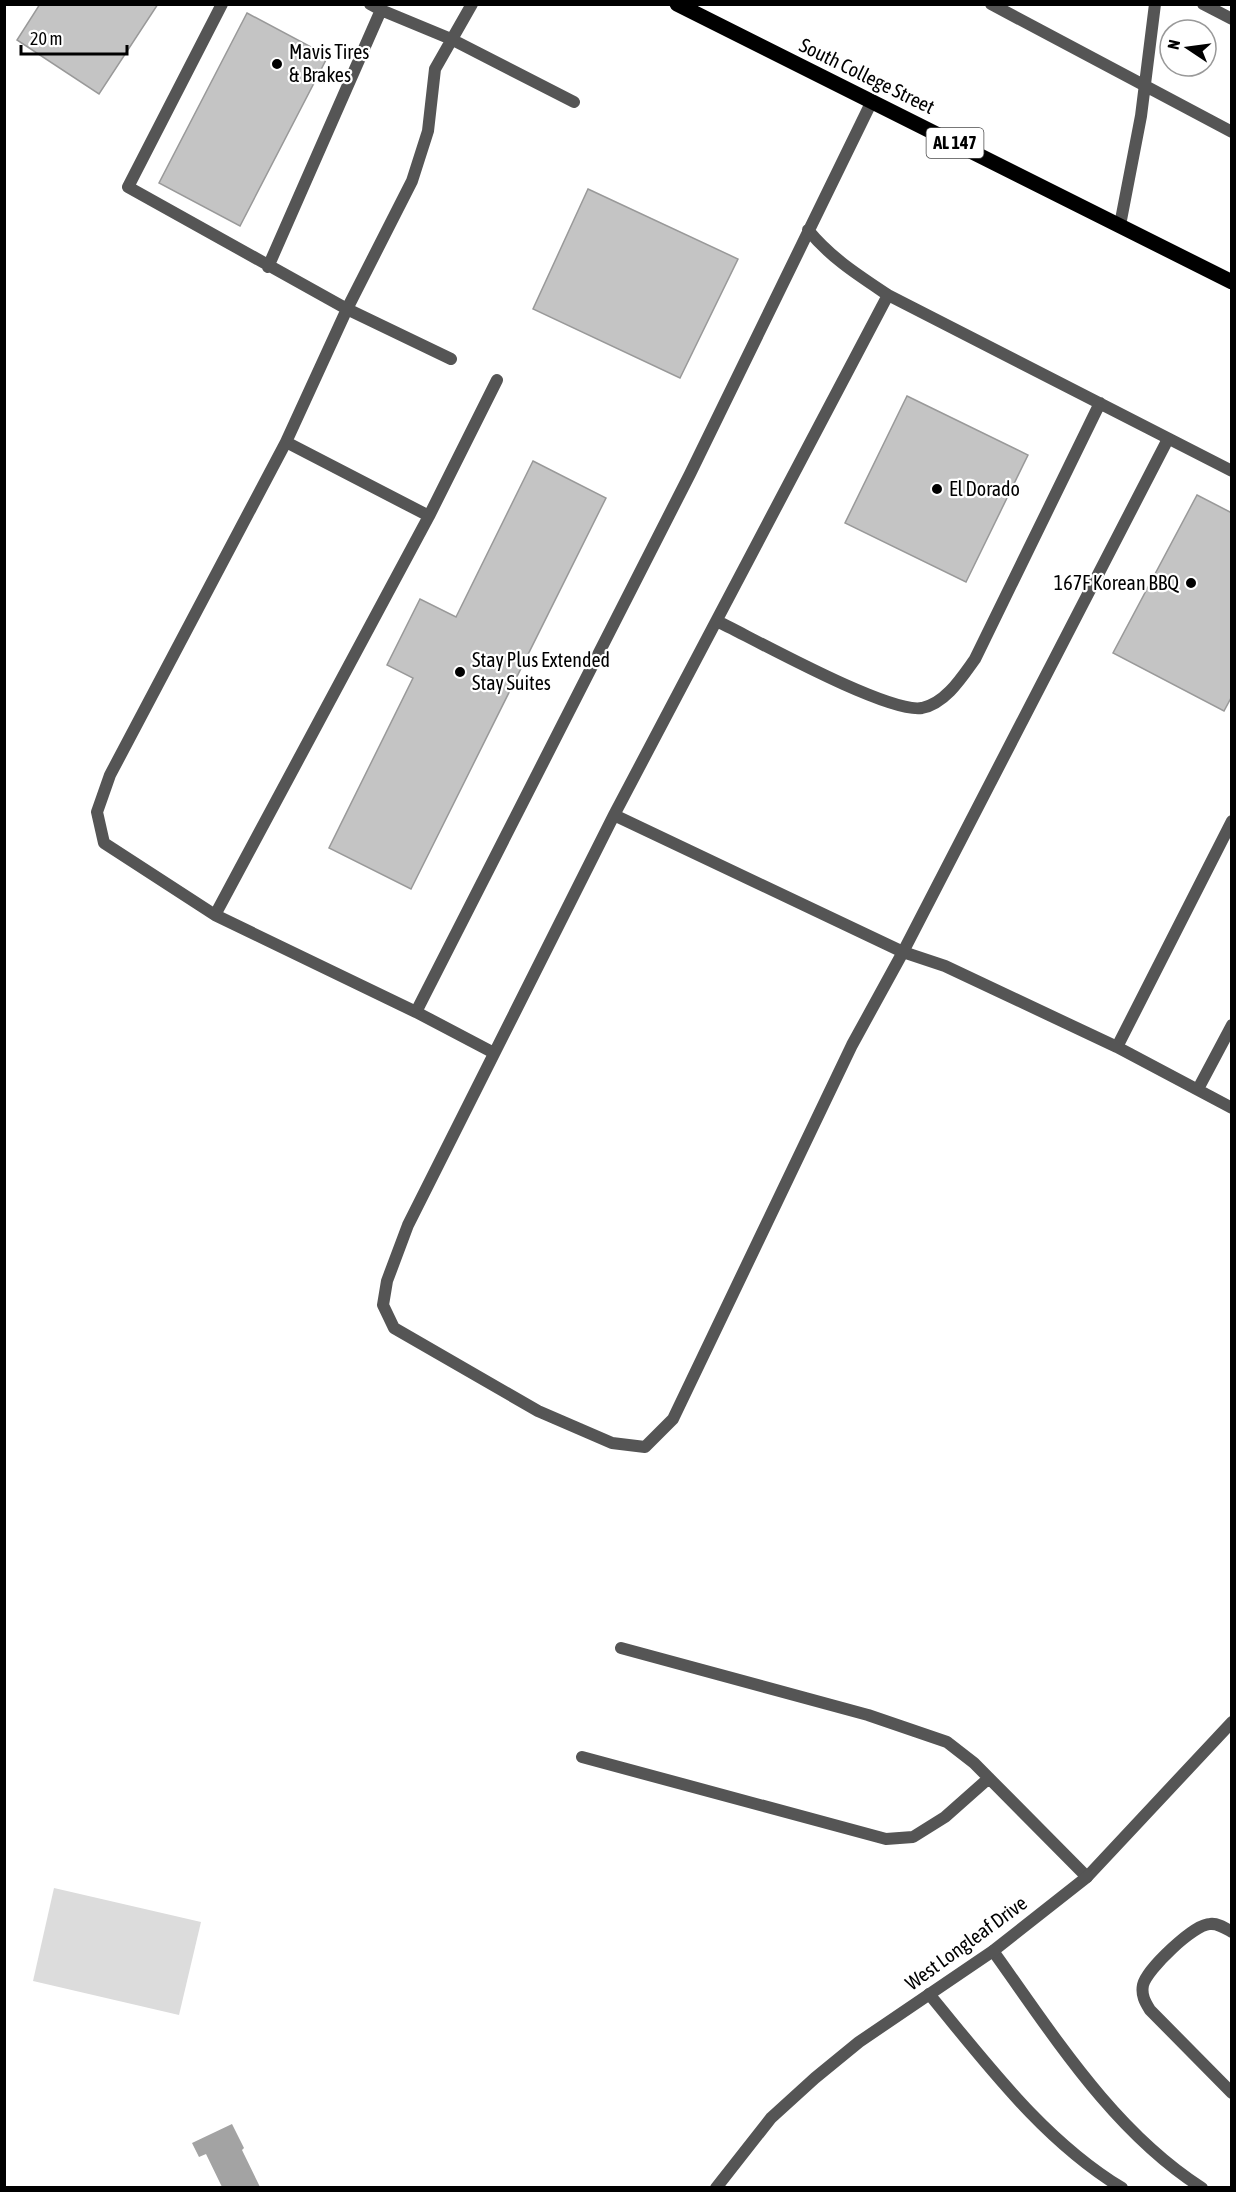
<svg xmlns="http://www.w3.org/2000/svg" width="1236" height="2192" font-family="'Asap Condensed',sans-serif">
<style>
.green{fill:#dcdcdc}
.water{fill:#a3a3a3}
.building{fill:#c4c4c4;stroke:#999;stroke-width:1.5}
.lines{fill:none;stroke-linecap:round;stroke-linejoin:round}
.service{stroke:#555;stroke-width:12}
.minor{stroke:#555;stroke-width:12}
.tertiary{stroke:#555;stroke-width:12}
.primary{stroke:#000;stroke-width:15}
.poi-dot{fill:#000;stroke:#fff;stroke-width:2}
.labels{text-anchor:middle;stroke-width:4.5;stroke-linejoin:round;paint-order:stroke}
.shield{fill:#fff;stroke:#4c4c4c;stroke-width:1.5}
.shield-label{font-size:18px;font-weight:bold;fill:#000}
.poi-label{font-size:20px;fill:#000;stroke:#fff;text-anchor:start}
.street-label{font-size:20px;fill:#000;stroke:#fff}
</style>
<rect width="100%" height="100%" fill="#fff"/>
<!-- green -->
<path class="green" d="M54,1888L201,1922L179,2015L33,1981Z"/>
<!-- water -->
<path class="water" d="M232,2124L244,2148L242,2150L260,2187H222L206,2154L199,2157L192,2143Z"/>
<!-- building -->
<path class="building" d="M40,4H158L99,94L17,40Z
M247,13L328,56L240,226L159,183Z
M588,189L738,259L680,378L533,309Z
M907,396L1028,455L966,582L845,523Z
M533,461L606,498L411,889L329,848L413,678L387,665L420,599L456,617Z
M1197,495L1232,513V696L1224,711L1113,653Z"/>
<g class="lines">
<!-- service -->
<path class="service" d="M222,4L128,187L347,309L451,359
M472,4L435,69L428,131L412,181L347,309L286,442L429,516L497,380
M991,4L1232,132
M1203,4L1232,19
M381,10L451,39L574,102
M1120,225L1141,116L1155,4
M808,230C831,258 858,275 888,295
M268,267L381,10L370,4
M1168,439L903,952L852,1045L673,1419L645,1447L612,1443L538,1411L394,1328L383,1305L387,1281L408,1225L614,815L888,295L1232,471
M429,516L215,915L416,1012L690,474L872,101
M717,621C754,639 888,714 922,708C946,703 962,677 975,659L1100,403
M614,815L903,952L945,966L1117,1047L1232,1108
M215,915L104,843L97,812L110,775L286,442
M416,1012L494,1053
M1117,1047L1232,821
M1198,1089L1232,1025
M621,1648L868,1715L947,1742L974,1763L1087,1877
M582,1757L886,1839L913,1837L945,1817L989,1778"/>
<!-- minor -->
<path class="minor" d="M1232,1932C1225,1928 1218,1923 1210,1924C1194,1924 1147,1969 1143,1985C1141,1995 1145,2002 1150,2010L1232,2093
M993,1951C1054,2036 1113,2131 1202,2188
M929,1994C987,2064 1043,2140 1122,2188"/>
<!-- tertiary -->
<path class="tertiary" d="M716,2188L771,2118L815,2078L859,2042L993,1951L1087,1877L1232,1722"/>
<!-- primary -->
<path class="primary" d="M677,4L1232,282"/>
</g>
<!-- markers -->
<g class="poi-dot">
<circle cx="277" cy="64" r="6"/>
<circle cx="937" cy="489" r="6"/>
<circle cx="1191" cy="583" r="6"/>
<circle cx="460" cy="672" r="6"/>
</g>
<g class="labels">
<!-- shield labels -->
<rect class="shield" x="926.5" y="128" width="57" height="30" rx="4.5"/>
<g class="shield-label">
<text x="955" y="149">AL 147</text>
</g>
<!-- poi labels -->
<g class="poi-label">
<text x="289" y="59">Mavis Tires<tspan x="289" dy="23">&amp; Brakes</tspan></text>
<text x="949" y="496">El Dorado</text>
<text x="1179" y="590" text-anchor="end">167F Korean BBQ</text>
<text x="472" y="667">Stay Plus Extended<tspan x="472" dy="23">Stay Suites</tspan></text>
</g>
<!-- street labels -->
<g class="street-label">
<text transform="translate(867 76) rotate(26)" y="7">South College Street</text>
<text transform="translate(966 1943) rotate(-36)" y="7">West Longleaf Drive</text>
</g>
</g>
<!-- border -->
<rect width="1236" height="2192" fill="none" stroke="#000000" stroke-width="12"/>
<!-- north arrow -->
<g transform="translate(1188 48) rotate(283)"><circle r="28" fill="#ffffff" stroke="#999999" stroke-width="1.5"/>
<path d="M0-4.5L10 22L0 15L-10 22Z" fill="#000000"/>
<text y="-9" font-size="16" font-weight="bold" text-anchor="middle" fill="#000000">N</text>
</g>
<!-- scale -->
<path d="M21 45v9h106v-9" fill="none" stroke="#000000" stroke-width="3"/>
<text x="30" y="45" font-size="18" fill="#000000" stroke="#ffffff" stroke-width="4.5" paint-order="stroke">20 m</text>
</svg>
